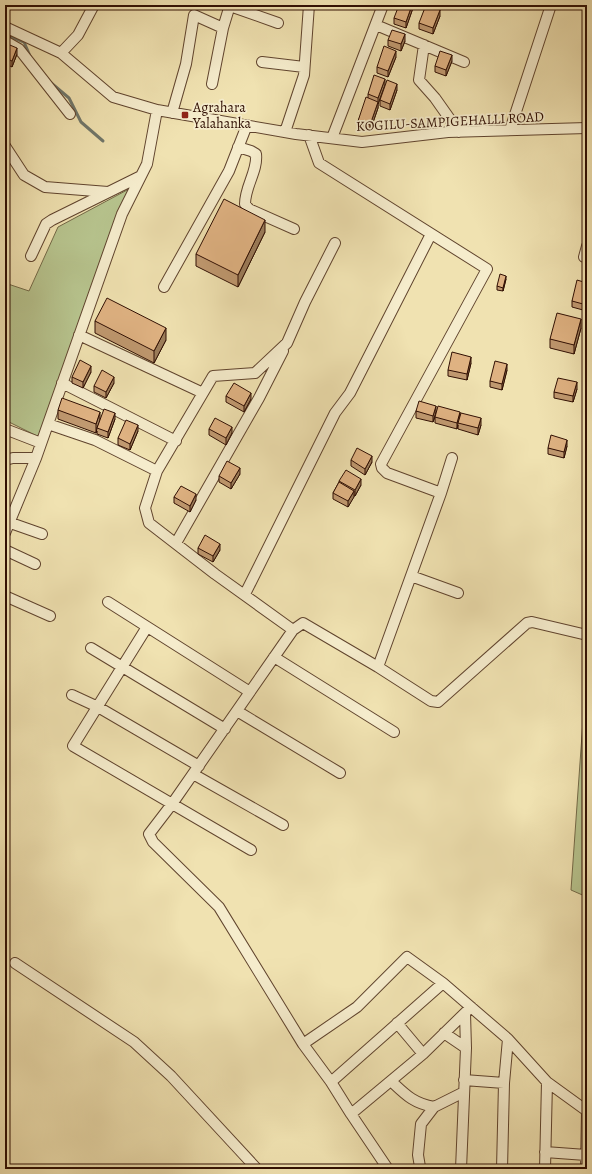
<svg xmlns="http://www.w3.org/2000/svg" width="592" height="1174" font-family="Alegreya,serif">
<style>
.green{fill:#b7c48e;stroke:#746a48}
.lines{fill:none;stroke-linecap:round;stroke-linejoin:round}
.stream{stroke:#70776b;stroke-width:3}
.minor-casing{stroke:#60442e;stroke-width:12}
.minor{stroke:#f5eccc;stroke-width:10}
.wall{fill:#c09970;stroke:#300f03}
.shaded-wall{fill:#9c7d5b;stroke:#300f03}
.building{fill:#dfb282;stroke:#300f03}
.poi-dot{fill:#8f2418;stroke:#f5eccc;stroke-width:1.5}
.labels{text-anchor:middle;stroke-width:3.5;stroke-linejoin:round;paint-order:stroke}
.poi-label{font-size:14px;fill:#300f03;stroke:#f5eccc;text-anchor:start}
.street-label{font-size:14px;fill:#300f03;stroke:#f5eccc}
</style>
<rect width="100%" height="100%" fill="#f0e2b1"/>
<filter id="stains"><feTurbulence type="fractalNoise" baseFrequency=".005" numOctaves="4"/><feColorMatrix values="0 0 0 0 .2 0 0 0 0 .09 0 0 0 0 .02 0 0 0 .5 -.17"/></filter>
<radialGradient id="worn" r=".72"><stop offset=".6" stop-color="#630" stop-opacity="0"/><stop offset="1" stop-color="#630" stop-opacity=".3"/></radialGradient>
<!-- green -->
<path class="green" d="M129,189L39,437L5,420V283L29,291L58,227Z
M587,664V897L571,890Z"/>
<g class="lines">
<!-- stream -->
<path class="stream" d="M7,35L24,42L30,56
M50,82L69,98L81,122L103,141"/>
<defs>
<path id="minor" d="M230,6L278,23
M376,25L464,62
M5,27L61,53L113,97L157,110L296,134L362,142L448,132L587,128
M5,28V41L19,49L70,114
M424,45L419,80L435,98L459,132
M61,53L78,35L94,5
M262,62L304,67
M212,84L223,28
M172,113L186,64L194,15L223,28L230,5
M510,130L551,5
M285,132L304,75L309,5
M309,135L319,163L487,269L381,464L382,468L387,473L441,493L378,667
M332,138L383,5
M5,146L24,175L45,187L108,192
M238,147L251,151L256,154C258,171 245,186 245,204L249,209L294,229
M31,256L46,224L52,220L141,176
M584,257L587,246
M164,287L229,171L247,125
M79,335L203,393
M62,383L176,441
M48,424L95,440L157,471
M5,429L41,443
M5,460L13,458H36
M441,493L452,458
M5,521L42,534
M5,533L36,458L122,214L147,164L157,110
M176,543L259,398L283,351
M5,550L35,564
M411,576L458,593
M245,594L335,413L350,393L431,234
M5,596L50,616
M108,602L250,692
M147,627L73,746L251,850
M293,630L215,574L149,523L145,508L157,471L213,376L255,373L287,343L305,302L335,243
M91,648L225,729
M274,657L394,732
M72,695L98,707L199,766
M237,711L340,773
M193,774L283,825
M15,963L134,1042L171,1076L257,1169
M397,1023L423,1054
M444,1033L466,1048
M303,1044L357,1007L407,957L443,983
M464,1080L504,1083L502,1169
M391,1081C406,1095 413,1103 434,1107L464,1092
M331,1082L303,1044L219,907L153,842L149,834L172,804L293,630L303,623L378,667L431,701L438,702L527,623L532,622L587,635
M547,1082L587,1111L586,1169
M504,1083L508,1039L547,1082L545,1169
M351,1114L423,1054L471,1007
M545,1152L586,1155
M388,1169L351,1114L331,1082L443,983L508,1039
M422,1169L420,1167L418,1155L421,1124L434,1107
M461,1169L466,1048L465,1013"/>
</defs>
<!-- minor casing -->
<use href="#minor" class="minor-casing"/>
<!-- minor -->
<use href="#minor" class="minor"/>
</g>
<!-- wall -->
<path class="wall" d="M414,5L406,28L394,24V18Z
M440,16L433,34L419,29V23Z
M388,40L405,41L401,51L388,46Z
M5,43L17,54L12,67L8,65V71L5,79Z
M396,57L388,77L377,73V67Z
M452,61L446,76L435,72V66Z
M385,85L378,104V108L370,131L358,127V121L368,98V94Z
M397,90L390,110L380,106V100Z
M265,232L238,287L196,266V254Z
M587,251V267L584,266V260Z
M506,279L503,291L497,290V286Z
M587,283V298L583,310L572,307V301Z
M95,321L166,340L154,363L95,333Z
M581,328L574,354L550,348V339Z
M471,363L467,380L448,376V370Z
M507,370L502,390L490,387V381Z
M91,372L83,388L72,383V377Z
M114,383L106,398L94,392V386Z
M577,389L573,402L554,398V392Z
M226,396L251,399L244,412L226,402Z
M58,410L100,419H115L108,438L97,434V431L96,433L58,419Z
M416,411H436L460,416L481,425L478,435L458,429V425L457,429L435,423V417L433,422L416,418Z
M209,429L232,433L226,445L209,435Z
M138,431L130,450L118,445V438Z
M567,446L564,458L548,454V448Z
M351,460L372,462L365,475L351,466Z
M240,474L231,489L219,482V476Z
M339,481L361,485L355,496H354L348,507L333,499V493L339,482Z
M174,497L196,500L190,512L174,503Z
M198,548L220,550L213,562L198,554Z"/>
<!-- shaded-wall -->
<path class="shaded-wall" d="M412,5H414L406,28V22Z
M440,10V16L433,34V28Z
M405,34V41L401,51V44Z
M17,48V54L12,67V61Z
M396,51V57L388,77V71Z
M452,55V61L446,76V70Z
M8,64V71L5,79V72Z
M385,79V85L378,104V98Z
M397,84V90L390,110V104Z
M378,102V108L370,131V125Z
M265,220V232L238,287V275Z
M506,276V279L503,291V288Z
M587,292V298L583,310V304Z
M581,319V328L574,354V345Z
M166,328V340L154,363V351Z
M471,357V363L467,380V374Z
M507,364V370L502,390V384Z
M91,366V372L83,388V382Z
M114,377V383L106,398V392Z
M577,382V389L573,402V396Z
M251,393V399L244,412V406Z
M436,406V412L433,422V416Z
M100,412V421L97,428L96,433V424Z
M460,412V418L458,423L457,429V423Z
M115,413V419L108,438V432Z
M481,418V425L478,435V428Z
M138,425V431L130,450V444Z
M232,427V433L226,445V438Z
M567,440V446L564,458V452Z
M372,456V462L365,475V469Z
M240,468V474L231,489V483Z
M361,479V485L355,496V490Z
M354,491V497L348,507V501Z
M196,494V500L190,512V506Z
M220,544V550L213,562V556Z"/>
<!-- building -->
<path class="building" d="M399,5H412L406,22L394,18Z
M426,5L440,10L433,28L419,23Z
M392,30L405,34L401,44L388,40Z
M5,43L17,48L12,61L5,58Z
M384,46L396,51L388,71L377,67Z
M440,51L452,55L446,70L435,66Z
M5,63L8,64L5,72Z
M374,75L385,79L378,98L368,94Z
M387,80L397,84L390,104L380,100Z
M366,97L378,102L370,125L358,121Z
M224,199L265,220L238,275L196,254Z
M587,251V261L584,260Z
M500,274L506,276L503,288L497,286Z
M577,280L587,283V292L583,304L572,301Z
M107,298L166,328L154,351L95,321Z
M557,313L581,319L574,345L550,339Z
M452,352L471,357L467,374L448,370Z
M80,360L91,366L83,382L72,377Z
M495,361L507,364L502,384L490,381Z
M102,370L114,377L106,392L94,386Z
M558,378L577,382L573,396L554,392Z
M234,383L251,393L244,406L226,396Z
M62,398L100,412L96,424L58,410Z
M419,401L436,406L433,416L416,411Z
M438,406L460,412L457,423L435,417Z
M104,409L115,413L108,432L97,428Z
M461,413L481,418L478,428L458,423Z
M215,418L232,427L226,438L209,429Z
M126,420L138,425L130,444L118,438Z
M551,435L567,440L564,452L548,448Z
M357,448L372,456L365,469L351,460Z
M227,461L240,468L231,483L219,476Z
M346,470L361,479L355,490L339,481Z
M339,482L354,491L348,501L333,493Z
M181,486L196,494L190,506L174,497Z
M205,535L220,544L213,556L198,548Z"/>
<!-- markers -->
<rect class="poi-dot" x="181" y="111" width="8" height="8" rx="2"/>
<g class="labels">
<!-- poi labels -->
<g class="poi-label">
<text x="193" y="112">Agrahara<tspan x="193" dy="16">Yalahanka</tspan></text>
</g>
<!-- street labels -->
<g class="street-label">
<text transform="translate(450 121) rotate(-3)" y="5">KOGILU-SAMPIGEHALLI ROAD</text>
</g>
</g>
<!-- margin -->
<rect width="592" height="1174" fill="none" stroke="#f0e2b1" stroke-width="20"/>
<rect x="6" y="6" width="580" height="1162" fill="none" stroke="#300f03" stroke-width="2"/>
<rect x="10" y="10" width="572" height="1154" fill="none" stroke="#300f03"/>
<rect width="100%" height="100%" filter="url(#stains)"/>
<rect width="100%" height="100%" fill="url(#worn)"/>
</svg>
